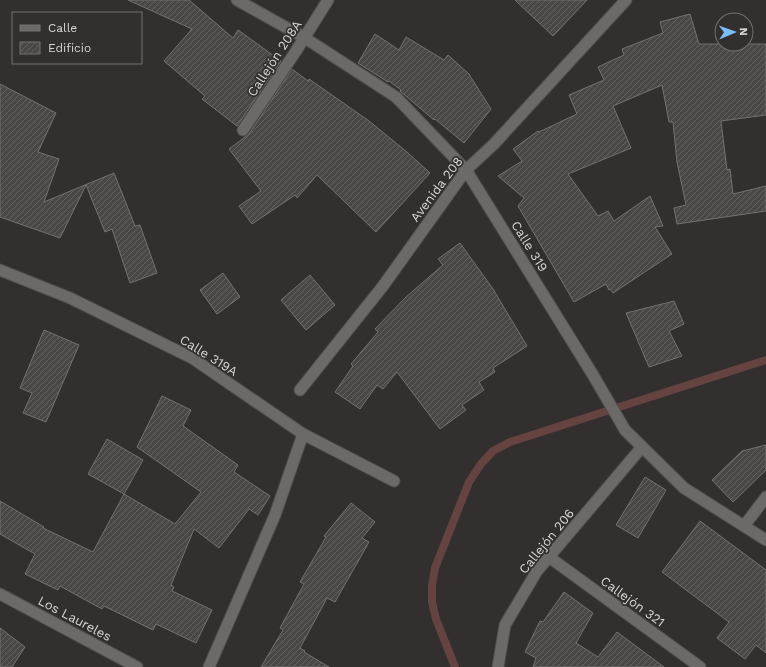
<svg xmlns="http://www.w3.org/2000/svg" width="766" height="667" font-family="'Work Sans',sans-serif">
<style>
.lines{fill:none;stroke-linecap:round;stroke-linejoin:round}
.stream{stroke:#654340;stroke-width:8}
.building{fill:url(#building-hatch);stroke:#767170}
.minor-casing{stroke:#504c4b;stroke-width:13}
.minor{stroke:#6d6968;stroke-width:11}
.labels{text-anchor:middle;stroke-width:3.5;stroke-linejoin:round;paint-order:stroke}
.street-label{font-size:13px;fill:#d8d6d5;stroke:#332f2e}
</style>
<defs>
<pattern id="building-hatch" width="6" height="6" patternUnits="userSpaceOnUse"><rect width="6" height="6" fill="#4b4746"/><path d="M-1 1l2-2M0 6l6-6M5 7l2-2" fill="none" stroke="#646160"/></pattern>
</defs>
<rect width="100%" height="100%" fill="#332f2e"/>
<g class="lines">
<!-- stream -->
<path class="stream" d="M455,667L436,619L432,602V585L435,568L469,482L481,464L493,451L510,442L766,360"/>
</g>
<!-- building -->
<path class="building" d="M128,0H189L233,38L238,30L281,61L237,126L202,99L205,96L164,61L192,29Z
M515,0H587L553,36Z
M690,14L699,44H766V115L721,121L727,170L730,169L733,194L766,186V211L677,224L674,208L686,205L677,162L673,122H669L662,85L613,106L631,148L568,174L598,216L608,211L614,221L650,196L663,226L655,227L672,254L613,293L610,289L609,290L606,284L574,302L518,206L524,198L498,176L522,161L513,149L538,131L539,132L577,114L569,95L604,80L598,67L624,55L622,49L663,33L660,22Z
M375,34L399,50L406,37L444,60L448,55L470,75V76L491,109L464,143L435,119L434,120L400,91L401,90L389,81L388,82L358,63Z
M292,69L308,81L309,79L369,121L407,152L430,173L376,232L317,175L297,198L295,195L252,224L239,206L261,191L229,149L249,134Z
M0,84L56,113L38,152L59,159L44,202L114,173L135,226L140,225L157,273L130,283L112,229L105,232L86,185L60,238L0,217Z
M460,243L493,289L527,346L493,368L495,372L479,382L484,390L462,405L466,410L440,429L397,372L383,389L377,385L360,409L335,392L353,366L351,364L378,332L375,329L406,297L443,265L438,259Z
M223,273L240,297L217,314L200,290Z
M310,275L335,305L306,330L281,300Z
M674,301L684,324L669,331L682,356L649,367L626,313Z
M44,330L79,345L46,422L23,413L32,393L20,388Z
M162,396L191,410L183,426L238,465L234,472L270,496L258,515L249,509L219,548L194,529L171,585L174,587L172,591L212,610L196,643L156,624L153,630L104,606L102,609L60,586L58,590L25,574L35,554L0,534V501L44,527L43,528L93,552L124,494L175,524L201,492L137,447Z
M107,439L143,460L124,494L88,474Z
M766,445V470L733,502L712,480L742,451Z
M645,477L666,490L638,538L616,525Z
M351,503L375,522L362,538L369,542L335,602L327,598L300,648L305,651L304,652L329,667H261L283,630L280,628L304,584L300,582L326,537L324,536Z
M700,521L766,570V653L756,645L745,659L717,638L729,622L662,572Z
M564,592L593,613L576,643L598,657L617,632L664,667H533L536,658L525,652L540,621L543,622Z
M0,628L25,647L12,667H0Z"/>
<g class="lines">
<defs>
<path id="minor" d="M237,0L305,38L396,97L466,170L593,375L625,430L684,488L766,540
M243,130L296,51L328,0
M0,270L70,298L192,358L303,434L394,481
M300,390L383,286L466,170L494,144L626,0
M744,526L766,497
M549,557L700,667
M0,594L137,667
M209,667L275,515L303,434
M498,667L505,625L537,571L642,447"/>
</defs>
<!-- minor casing -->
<use href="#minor" class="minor-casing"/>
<!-- minor -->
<use href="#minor" class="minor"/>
</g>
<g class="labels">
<!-- street labels -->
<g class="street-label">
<text transform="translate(274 58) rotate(-57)" y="5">Callejón 208A</text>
<text transform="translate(436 189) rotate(-53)" y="5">Avenida 208</text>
<text transform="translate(530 246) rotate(58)" y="5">Calle 319</text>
<text transform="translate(209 355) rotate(32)" y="5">Calle 319A</text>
<text transform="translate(546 541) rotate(-51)" y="5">Callejón 206</text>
<text transform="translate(633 601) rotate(36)" y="5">Callejón 321</text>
<text transform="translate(75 618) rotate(28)" y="5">Los Laureles</text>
</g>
</g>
<!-- legend -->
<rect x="12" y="12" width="130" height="52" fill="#332f2e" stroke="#757271"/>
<rect x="20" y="25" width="20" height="6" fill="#6d6968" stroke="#757271"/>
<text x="48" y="32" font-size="12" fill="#d8d6d5">Calle</text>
<rect x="20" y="42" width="20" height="12" fill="url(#building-hatch)" stroke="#757271"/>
<text x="48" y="52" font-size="12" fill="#d8d6d5">Edificio</text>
<!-- north arrow -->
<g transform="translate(734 32) rotate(88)"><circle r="19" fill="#332f2e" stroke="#757271"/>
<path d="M0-3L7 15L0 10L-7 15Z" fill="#7abef8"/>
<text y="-6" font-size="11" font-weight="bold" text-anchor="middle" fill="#d8d6d5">N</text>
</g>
</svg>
